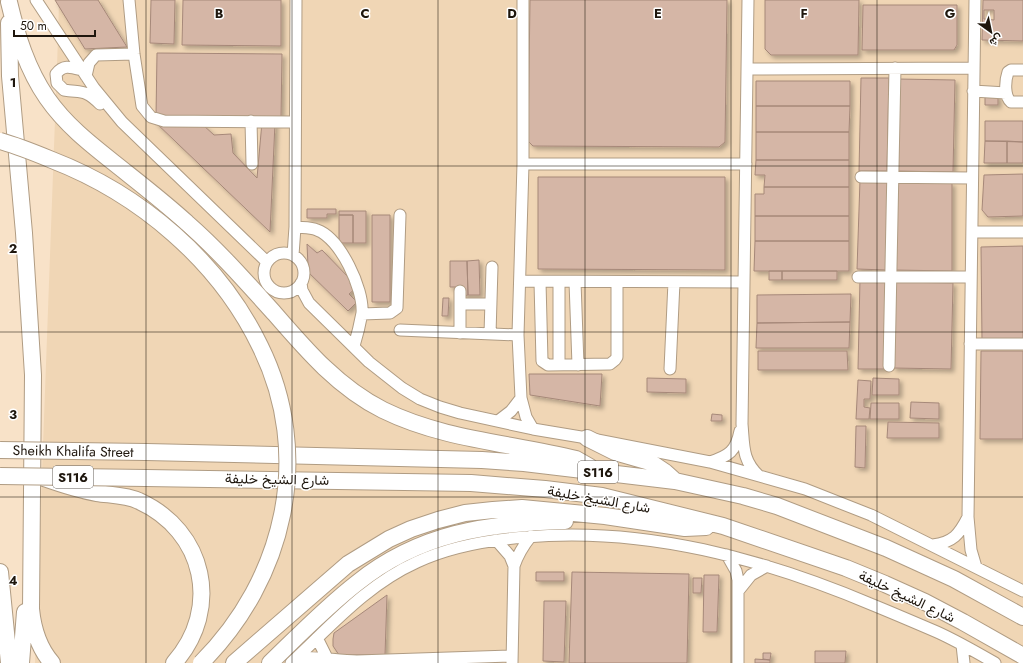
<svg xmlns="http://www.w3.org/2000/svg" width="1023" height="663" font-family="Jost,Vazirmatn,sans-serif">
<style>
.built{fill:#f0d6b5}
.building{fill:#d5b6a6;stroke:#a68879;fill-rule:evenodd;filter:url(#shadow)}
.lines{fill:none;stroke-linecap:round;stroke-linejoin:round}
.minor-casing{stroke:#b09c83;stroke-width:13}
.highway-casing{stroke:#b09c83;stroke-width:18}
.minor{stroke:#fff;stroke-width:11}
.highway{stroke:#fff;stroke-width:16}
.highway-bridge-casing{stroke:#b09c83;stroke-width:18;stroke-linecap:butt}
.highway-bridge{stroke:#fff;stroke-width:16}
.grid{fill:none;stroke:#1e160d;stroke-width:1;stroke-opacity:0.55}
.labels{text-anchor:middle;stroke-width:3;stroke-linejoin:round;paint-order:stroke}
.shield{fill:#fff;stroke:#625c56;stroke-width:1}
.shield-label{font-size:13px;font-weight:bold;fill:#1e160d}
.street-label{font-size:14px;fill:#1e160d;stroke:#fff}
.grid-label{font-size:13px;text-anchor:middle;font-weight:bold;fill:#1e160d;stroke:#fff;stroke-width:3;stroke-linejoin:round;paint-order:stroke}
</style>
<defs>
<filter id="shadow"><feDropShadow dx="3" dy="3" stdDeviation="2" flood-color="#0004"/></filter>
</defs>
<rect width="100%" height="100%" fill="#f8e2c8"/>
<!-- built -->
<path class="built" d="M59,0H1023V663H35L58,38Z"/>
<!-- building -->
<path class="building" d="M55,0H98L127,47L85,49Z
M151,0H175L174,44L150,43Z
M183,0H281V46L182,45Z
M530,0H727L725,142L719,147L533,146L528,141Z
M765,0H859L858,55H771L765,49Z
M983,0H1023V41L982,40ZM984,10H994V20L984,19Z
M863,5H957V45L954,50H862Z
M157,53L282,54L281,117L156,116Z
M861,78H889L887,171H859Z
M898,79L955,80L953,172L895,171Z
M756,81H850V106H756Z
M985,95H998V105H985Z
M756,106H850L849,132H756Z
M154,121L202,124L214,135L231,134L233,153L257,178L262,122L275,123L270,232Z
M985,121H1023V142L985,141Z
M756,132H849V160H756Z
M985,141H1007V163H984Z
M1007,141L1023,142V163H1007Z
M756,160H849V187H764L765,175H755Z
M1023,174V216L988,217L982,210L984,175Z
M538,177H725V270L538,269Z
M860,180H889L886,270L857,269Z
M895,182L952,183V271L894,270Z
M764,187H849V216H755V194H764Z
M307,209H336V214H327V218H307Z
M339,211H366V243H353V215H339Z
M339,215H353V243H339Z
M372,215H390V302H372Z
M755,216H849V241H755Z
M755,241H849V271H754Z
M307,244L317,253L322,250L352,281L350,284L355,289L349,294L357,302L348,311L305,269L308,266Z
M1023,246V341H982L981,247Z
M479,260L480,295H468L467,261Z
M450,261H467L468,295L463,296V287H450Z
M769,271H782V280H769Z
M782,271H837V280H782Z
M860,279L888,280L886,369H858Z
M895,282L953,283L951,369L893,368Z
M851,294L850,322L757,323V295Z
M443,298H449L448,316H442Z
M850,322L849,348H756L757,323Z
M758,351H847L848,370H758Z
M981,351H1023V439H980Z
M529,374H602L600,406L530,395Z
M647,378L686,379V393L647,392Z
M873,378L899,379V395H872Z
M858,380L871,381L870,399H864V407L870,408L869,419H856Z
M911,402L939,403V419L910,418Z
M871,403H899V419H870Z
M712,414L722,415V421H711Z
M888,422L939,423V438H887Z
M856,426H866L865,468L855,467Z
M536,572H564V581H536Z
M572,572L689,574L687,663H569Z
M704,575H719L717,632H703Z
M693,578H702L701,593H693Z
M387,595L385,655H339L333,646V639L334,633Z
M544,601H566L564,662L543,661Z
M815,651H846L845,663H815Z
M763,653H771L770,660L763,659Z
M755,659L770,660V663H755Z"/>
<g class="lines">
<defs>
<path id="minor" d="M36,0L94,88L122,122L267,262
M129,0L134,54L142,106L151,117L164,121L295,122
M523,0V164L518,335L521,398L526,417L533,429
M748,0L742,424C744,446 742,460 759,476
M975,0L968,517L971,550L976,567
M747,69L974,68
M82,70C71,67 63,64 56,74L57,83L64,90C82,93 85,89 100,104
M1023,70H1011L1008,72C1005,81 1004,96 1011,102H1023
M86,76L89,63L96,55L134,54
M973,91L1006,93
M251,121L252,164
M523,164H746
M861,177L972,178
M295,227C302,228 310,227 317,230C340,238 364,289 362,313C360,324 357,336 354,346
M972,232H1023
M264 273a20 20 0 1 1 40 0a20 20 0 1 1-40 0Z
M293,255L295,227L296,0
M858,277H971
M520,281L744,282
M540,282L542,361L548,365L610,364L615,360L617,357V282
M559,282V364
M575,282L578,365
M301,283L302,290L309,303L369,362L402,388L420,399L440,407L460,413L533,429L587,438L710,462L805,489L871,515L1023,591
M460,291V333
M460,304H491
M362,314L390,313L397,308L400,215
M400,330L518,335
M490,334L492,267
M970,344H1023
M889,366L895,68
M670,369L674,282
M498,421L511,411L521,398
M710,462C729,456 736,451 740,431
M496,540L510,556L514,566
M933,545C953,542 959,535 968,517
M727,555L736,571L738,580V663
M739,590L751,575L767,566
M317,638L327,658
M962,645L964,663
M297,658C317,656 337,661 357,661L512,656
M291,663C331,626 366,585 417,562C451,546 488,540 525,537C645,526 764,559 873,605C895,614 916,623 937,632C957,641 976,652 995,663
M512,663L514,566C518,554 523,546 531,536"/>
<path id="highway" d="M9,2C17,36 27,69 47,98C65,124 89,143 113,162C138,182 163,201 187,223C219,251 247,283 275,314C307,351 339,388 383,410C444,440 512,443 576,459L590,467
M9,23L10,76L24,233L33,375L31,609C33,629 38,647 52,663
M587,438L615,452L650,462L665,472L675,481
M146,452L482,460L524,463L675,481L743,496L777,506L886,548L954,579L1023,617
M44,478C61,484 79,490 97,493C110,495 127,495 139,501C205,531 222,609 174,663
M146,478L471,483L545,489L602,496L723,526L846,568L885,584L925,602L963,622L1023,656
M0,572L9,663
M21,663L25,612
M234,663L348,564L389,539L411,529L438,520L465,513L493,510L522,508L605,516L685,528L706,527
M270,663C298,636 326,607 357,583C419,533 488,523 565,521"/>
</defs>
<!-- minor casing -->
<use href="#minor" class="minor-casing"/>
<!-- highway casing -->
<use href="#highway" class="highway-casing"/>
<!-- minor -->
<use href="#minor" class="minor"/>
<!-- highway -->
<use href="#highway" class="highway"/>
<defs>
<path id="highway-bridge" d="M0,141C18,146 35,153 52,160C140,194 219,261 260,346C314,455 285,579 201,663
M0,450L146,452
M0,476L146,478"/>
</defs>
<!-- highway-bridge casing -->
<use href="#highway-bridge" class="highway-bridge-casing"/>
<!-- highway-bridge -->
<use href="#highway-bridge" class="highway-bridge"/>
</g>
<!-- grid -->
<path class="grid" d="M146,0V663M292,0V663M438,0V663M585,0V663M731,0V663M877,0V663M0,166H1023M0,332H1023M0,497H1023"/>
<g class="labels">
<!-- shield labels -->
<g class="shield">
<rect x="578" y="461" width="40" height="22" rx="3"/>
<rect x="53" y="466" width="40" height="22" rx="3"/>
</g>
<g class="shield-label">
<text x="598" y="477">S116</text>
<text x="73" y="482">S116</text>
</g>
<!-- street labels -->
<g class="street-label">
<text transform="translate(73 451) rotate(1)" y="5">Sheikh Khalifa Street</text>
<text transform="translate(277 479) rotate(1)" y="5">شارع الشيخ خليفة</text>
<text transform="translate(599 499) rotate(10)" y="5">شارع الشيخ خليفة</text>
<text transform="translate(907 596) rotate(25)" y="5">شارع الشيخ خليفة</text>
</g>
</g>
<g class="grid-label">
<text x="219" y="18">B</text>
<text x="365" y="18">C</text>
<text x="512" y="18">D</text>
<text x="658" y="18">E</text>
<text x="804" y="18">F</text>
<text x="950" y="18">G</text>
<text x="13" y="87">1</text>
<text x="13" y="253">2</text>
<text x="13" y="419">3</text>
<text x="13" y="585">4</text>
</g>
<!-- north arrow -->
<g transform="translate(991 32) rotate(147)" stroke="#ffffff" stroke-width="3" paint-order="stroke">
<path d="M0-3L7 15L0 10L-7 15Z" fill="#1e160d"/>
<text y="-6" font-size="11" font-weight="bold" text-anchor="middle" fill="#1e160d">ش</text>
</g>
<!-- scale -->
<path d="M14 30v6h81v-6" fill="none" stroke="#1e160d" stroke-width="2"/>
<text x="20" y="30" font-size="12" fill="#1e160d" stroke="#ffffff" stroke-width="3" paint-order="stroke">50 m</text>
</svg>
